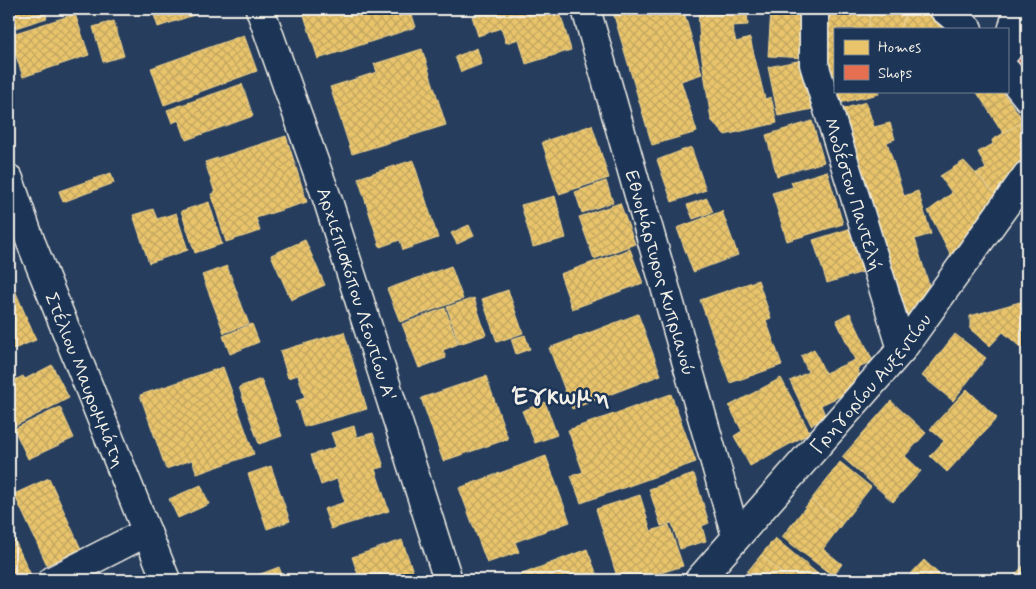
<svg xmlns="http://www.w3.org/2000/svg" width="1036" height="589" font-family="Mynerve,sans-serif">
<style>
.homes{fill:url(#homes-cross-hatch);stroke:#ecd290}
.shops{fill:url(#shops-cross-hatch);stroke:#eb967e}
.lines{fill:none;stroke-linecap:round;stroke-linejoin:round}
.minor-casing{stroke:#f4f1e8;stroke-width:31}
.minor{stroke:#1d3557;stroke-width:28}
.labels{text-anchor:middle;stroke-width:5;stroke-linejoin:round;paint-order:stroke}
.street-label{font-size:19px;fill:#f4f1e8;stroke:#1d3557}
.district-label{font-size:24px;font-weight:bold;letter-spacing:1px;fill:#f4f1e8;stroke:#1d3557}
</style>
<defs>
<pattern id="homes-cross-hatch" width="8" height="8" patternUnits="userSpaceOnUse" patternTransform="scale(1.25)"><rect width="8" height="8" fill="#e9c46a"/><path d="M0 0l8 8M0 8l8-8" fill="none" stroke="#c1a561"/></pattern>
<pattern id="shops-cross-hatch" width="8" height="8" patternUnits="userSpaceOnUse" patternTransform="scale(1.25)"><rect width="8" height="8" fill="#e76f51"/><path d="M0 0l8 8M0 8l8-8" fill="none" stroke="#b8634e"/></pattern>
</defs>
<rect width="100%" height="100%" fill="#263d5d"/>
<filter id="ink" filterUnits="userSpaceOnUse"><feTurbulence type="fractalNoise" baseFrequency=".02" numOctaves="2"/><feDisplacementMap in="SourceGraphic" scale="10" xChannelSelector="R" yChannelSelector="G"/><feConvolveMatrix kernelMatrix="1 2 1 2 8 2 1 2 1" color-interpolation-filters="sRGB"/></filter>
<g filter="url(#ink)">
<!-- homes -->
<path class="homes" d="M9,9H44L47,18L9,30Z
M152,9H212L158,27Z
M302,9H410L416,27L318,59Z
M496,9H528L529,10L559,9L571,50L526,64L519,39L506,43L501,28L478,36L472,16Z
M612,9H683L702,74L681,81L697,132L652,145Z
M698,9H747L748,25L732,26L736,42L750,38L765,99L771,97L777,123L725,135L711,120L700,45Z
M771,9H808L806,58L768,56Z
M826,9H871L868,29H835V34L820,32Z
M871,9H908L900,29H868Z
M908,9H924L929,11L943,29H900Z
M75,14L89,55L23,77L9,35Z
M114,21L124,56L103,62L93,27Z
M820,32L835,34V85Z
M244,35L257,71L164,105L151,68Z
M477,48L482,64L461,72L455,57Z
M422,49L446,125L352,154L330,87L377,72L374,64Z
M802,60L813,109L778,116L768,67Z
M242,84L253,116L186,140L179,120L172,123L167,110Z
M837,91H878L879,94L840,103Z
M976,91H1002L1024,121L1003,133Z
M866,102L874,127L890,123L895,139L887,142L904,196L918,191L931,234L915,239L933,298L917,303L921,316L908,331L839,110Z
M812,121L824,162L777,176L766,135Z
M1024,121L1027,127V169L1003,203L976,173L986,169L978,152L993,144L992,140Z
M592,125L609,178L559,194L542,142Z
M286,136L307,202L256,218L260,231L226,242L211,194L215,193L205,162Z
M691,147L706,190L672,202L657,160Z
M413,160L438,238L403,250L400,240L380,247L358,178Z
M964,161L1003,203L953,259L928,211L952,193L940,176Z
M827,171L843,224L787,241L772,193L793,187L791,182Z
M111,173L114,183L63,202L59,191Z
M606,181L613,202L582,213L575,192Z
M555,196L566,238L533,247L521,205Z
M707,198L713,212L693,219L687,205Z
M209,202L222,244L195,253L181,211Z
M620,203L635,244L594,259L579,217Z
M153,209L157,219L176,213L188,250L149,263L133,215Z
M722,211L738,255L693,272L677,228Z
M469,225L474,236L457,244L451,233Z
M855,227L869,270L827,283L813,240Z
M305,240L325,285L291,300L271,255Z
M630,249L643,283L572,309L560,274Z
M227,266L249,324L224,333L202,275Z
M451,266L463,299L400,322L387,289Z
M9,276L36,340L9,351Z
M758,280L771,318L766,320L782,365L730,383L700,300Z
M508,290L523,333L497,342L482,299Z
M474,298L486,335L459,344L447,307Z
M1027,300V353L1003,332L990,346L970,329V316Z
M445,308L458,344L443,350L446,358L419,368L402,324Z
M850,313L873,361L857,369L864,385L821,405L826,418L811,425L790,381L808,372L801,356L814,349L825,373L855,360L836,320Z
M638,314L661,375L572,409L549,348Z
M252,324L259,342L230,354L223,336Z
M344,332L367,409L304,427L296,401L305,398L298,375L288,378L280,351Z
M955,334L986,358L953,401L922,376Z
M525,335L530,349L516,354L511,339Z
M52,365L69,398L9,429V383L23,376L25,379Z
M223,367L254,454L197,474L192,460L166,469L140,395Z
M486,376L508,439L443,461L421,398Z
M781,378L810,433L750,466L734,436L742,431L729,406Z
M261,379L282,436L259,444L239,387Z
M1027,388V400L1021,395Z
M967,389L997,418L947,472L930,456L944,441L930,429Z
M671,394L696,462L581,503L571,476L583,472L568,430Z
M891,401L926,433L905,456L921,471L893,502L842,457Z
M545,402L557,435L535,443L522,411Z
M60,407L74,438L28,459L14,429Z
M354,426L357,437L373,433L384,467L375,469L389,511L331,529L324,509L345,502L337,479L321,485L311,455L336,447L331,433Z
M546,456L570,522L515,542L519,552L487,563L459,488Z
M840,462L871,487L842,524L811,500Z
M271,466L290,521L267,529L248,474Z
M694,474L709,523L702,526L706,541L680,549L672,523L661,526L649,489Z
M49,478L81,549L47,565L14,494Z
M201,485L209,504L178,518L169,499Z
M640,495L651,531L669,525L683,566L654,575L656,580H618L596,509Z
M811,500L842,524L823,549L842,564L833,576L782,537Z
M9,528L31,575L20,580H9Z
M775,538L825,580H790L761,555Z
M402,540L416,580H360L352,557Z
M587,549L599,580H507Z
M761,555L790,580H756L747,572Z
M924,560L945,580H905Z
M1027,562V580H1010Z
M279,567L284,580H245Z"/>
<!-- shops -->
<path class="shops" d="M1022,25L1027,26V80L1016,74Z"/>
<g class="lines">
<defs>
<g id="minor">
<path id="s1" d="M260,9L328,201L448,580"/>
<path id="s2" d="M586,9L736,536"/>
<path id="s3" d="M814,9V64L902,349"/>
<path d="M944,9L968,29"/>
<path d="M1007,50L1018,9"/>
<path d="M1007,72L1027,97"/>
<path id="s4" d="M9,179L30,240L166,580"/>
<path d="M53,580L147,532"/>
<path id="s5" d="M699,580L902,349L1027,175"/>
</g>
</defs>
<!-- minor casing -->
<use href="#minor" class="minor-casing"/>
<!-- minor -->
<use href="#minor" class="minor"/>
</g>
</g>
<g class="labels">
<!-- street labels -->
<g class="street-label">
<text dy="7" stroke="none"><textPath href="#s3" startOffset="191">Μοδέστου Παντελή</textPath></text>
<text dy="7" stroke="none"><textPath href="#s2" startOffset="274">Εθνομάρτυρος Κυπριανού</textPath></text>
<text dy="7" stroke="none"><textPath href="#s1" startOffset="301">Αρχιεπισκόπου Λεοντίου Α'</textPath></text>
<text dy="7" stroke="none"><textPath href="#s4" startOffset="215">Στέλιου Μαυρομμάτη</textPath></text>
<text dy="7" stroke="none"><textPath href="#s5" startOffset="261">Γρηγορίου Αυξεντίου</textPath></text>
</g>
<!-- district labels -->
<g class="district-label">
<text x="561" y="404">Έγκωμη</text>
</g>
</g>
<!-- margin -->
<rect width="1036" height="589" fill="none" stroke="#1d3557" stroke-width="30"/>
<rect x="15" y="15" width="1006" height="559" fill="none" stroke="#f4f1e8" stroke-width="2" filter="url(#ink)"/>
<!-- legend -->
<rect x="834" y="28" width="175" height="65" fill="#1d3557" stroke="#738091"/>
<rect x="844" y="40" width="25" height="15" fill="#e9c46a" stroke="#738091"/>
<text x="878" y="52" font-size="15" fill="#f4f1e8">Homes</text>
<rect x="844" y="65" width="25" height="15" fill="#e76f51" stroke="#738091"/>
<text x="878" y="78" font-size="15" fill="#f4f1e8">Shops</text>
</svg>
